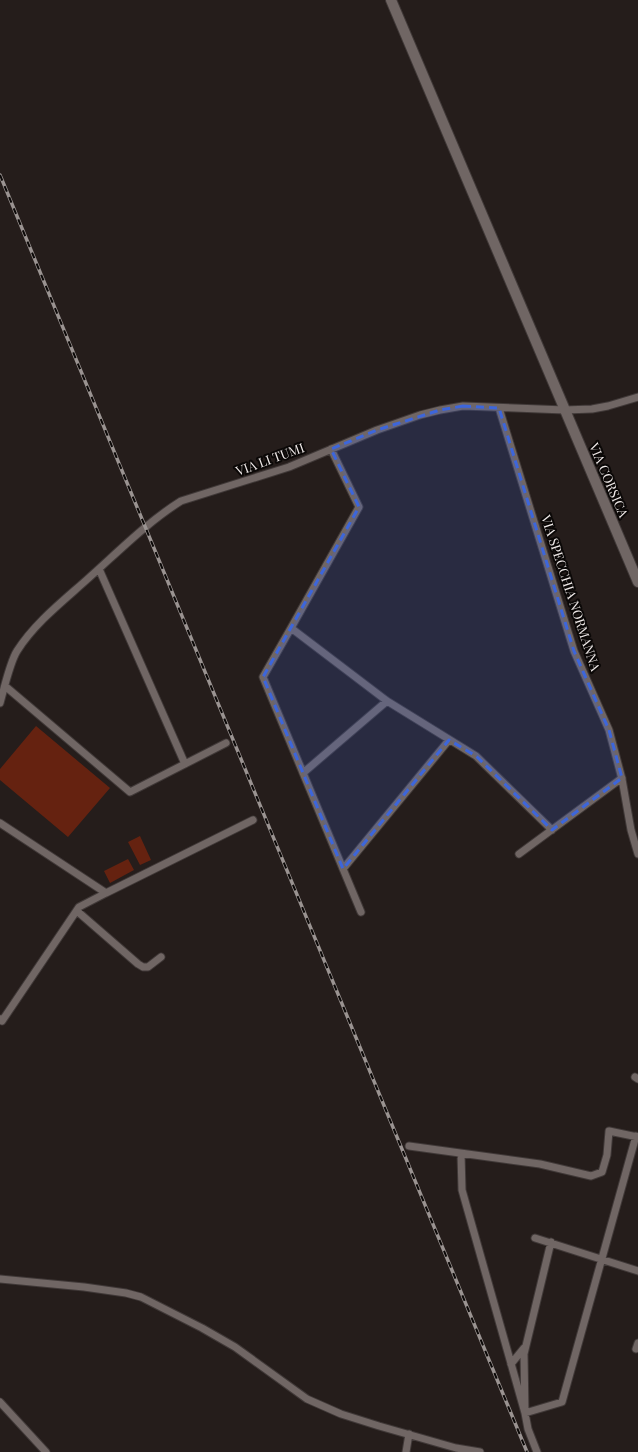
<svg xmlns="http://www.w3.org/2000/svg" width="638" height="1452" font-family="'Playfair Display',serif">
<style>
.green{fill:#652210}
.lines{fill:none;stroke-linecap:round;stroke-linejoin:round}
.street-casing{stroke:#403938;stroke-width:9}
.secondary-casing{stroke:#403938;stroke-width:12}
.street{stroke:#706664;stroke-width:7}
.secondary{stroke:#706664;stroke-width:10}
.rail-casing{stroke:#9a9391;stroke-width:3.5}
.rail{stroke:#0b0807;stroke-width:2;stroke-dasharray:6;stroke-linecap:butt}
.marked{fill:#3d66db;fill-opacity:0.2;stroke:#3d66db;stroke-width:3;stroke-dasharray:8 5;stroke-linejoin:round}
.labels{text-anchor:middle;stroke-width:4;stroke-linejoin:round;paint-order:stroke}
.street-label{font-size:13px;fill:#f1ebea;stroke:#0b0807}
</style>
<rect width="100%" height="100%" fill="#251d1b"/>
<!-- green -->
<path class="green" d="M36,726L110,788L68,837L0,780V769Z
M140,836L151,860L140,865L128,842Z
M128,859L134,870L110,883L104,871Z"/>
<g class="lines">
<defs>
<path id="street" d="M499,408L574,651L609,730L622,779L631,830L638,854
M331,449L359,507L291,628L387,701L476,756L552,830
M99,569L185,764
M291,628L263,677L361,912
M5,686L130,792L226,743
M0,703C4,689 10,662 17,651C36,621 67,598 92,575C121,549 149,521 181,501L289,467L377,430L420,415L440,410L463,406L565,410L592,409L608,406L638,397
M303,773L387,701
M0,823L106,893L253,820
M519,854L622,778
M343,869L449,740
M77,911L138,964L143,967H148L161,957
M0,1019L2,1021L79,907L106,893
M635,1077L638,1079
M409,1146L540,1164L591,1176L602,1172L607,1155L609,1131L638,1137
M461,1154L462,1190L525,1413L562,1402L636,1136
M535,1238L638,1271
M0,1279L84,1287L126,1293L141,1297L202,1328L235,1347L307,1399L341,1414L379,1426L456,1448L480,1452
M636,1349L638,1343
M511,1364L524,1348
M0,1402L46,1452
M406,1452L409,1434
M537,1452L528,1429L525,1413L524,1354L551,1242"/>
<path id="secondary" d="M391,0L638,582"/>
</defs>
<!-- street casing -->
<use href="#street" class="street-casing"/>
<!-- secondary casing -->
<use href="#secondary" class="secondary-casing"/>
<!-- street -->
<use href="#street" class="street"/>
<!-- secondary -->
<use href="#secondary" class="secondary"/>
<defs>
<path id="rail" d="M0,175L527,1452"/>
</defs>
<!-- rail casing -->
<use href="#rail" class="rail-casing"/>
<!-- rail -->
<use href="#rail" class="rail"/>
</g>
<!-- marked area -->
<path class="marked" d="M463,406L499,408L574,651L609,730L622,778L552,830L476,756L449,740L343,869L263,677L359,507L331,449L377,430L440,410Z"/>
<g class="labels">
<!-- street labels -->
<g class="street-label">
<text transform="translate(270 459) rotate(-20)" y="5">VIA LI TUMI</text>
<text transform="translate(609 480) rotate(67)" y="5">VIA CORSICA</text>
<text transform="translate(571 593) rotate(72)" y="5">VIA SPECCHIA NORMANNA</text>
</g>
</g>
</svg>
